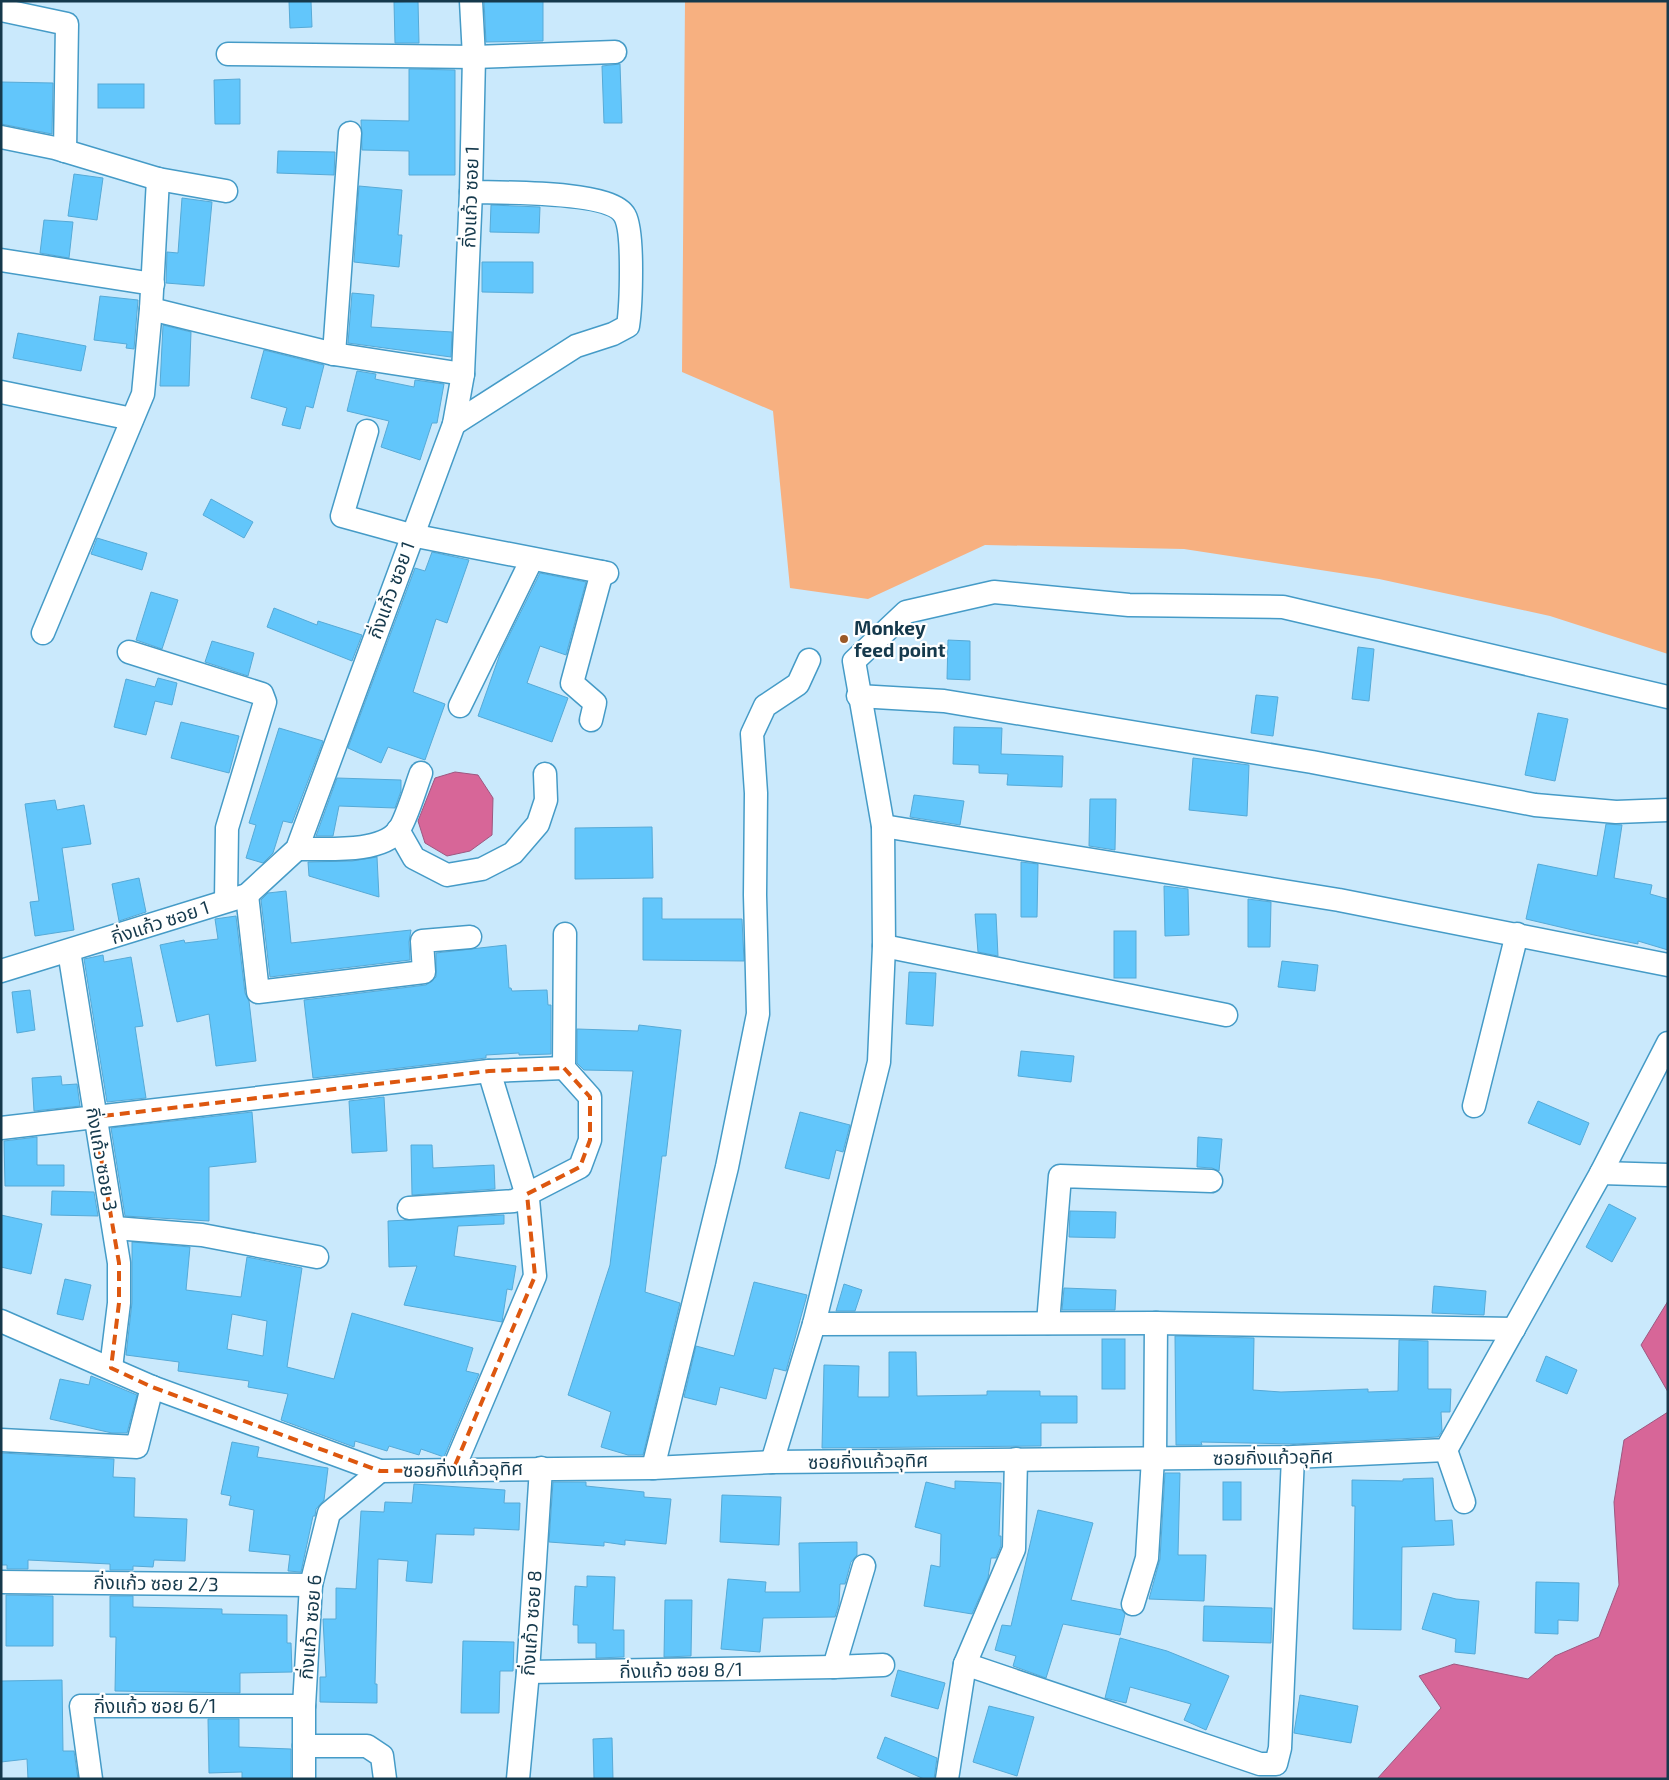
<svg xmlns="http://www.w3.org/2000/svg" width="1669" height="1780" font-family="'Exo 2','Noto Sans Thai',sans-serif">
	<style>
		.green { fill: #f7b080 }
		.water { fill: #d76698; stroke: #9d5881 }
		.building { fill: #62c6fb; stroke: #56aad7; fill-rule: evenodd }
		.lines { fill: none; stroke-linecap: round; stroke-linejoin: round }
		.minor-casing { stroke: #459bc7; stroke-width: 25 }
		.minor { stroke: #fff; stroke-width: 22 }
		.marked { fill: none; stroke: #dd570f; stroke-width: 4; stroke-dasharray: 10 6; stroke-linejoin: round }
		.poi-dot { fill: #9b5927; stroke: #fff; stroke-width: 2 }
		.labels { text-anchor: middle; stroke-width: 4.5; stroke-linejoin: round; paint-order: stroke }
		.street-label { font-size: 19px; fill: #15394c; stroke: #fff }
		.poi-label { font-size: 19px; font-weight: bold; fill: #15394c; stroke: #fff; text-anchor: start }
	</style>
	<rect width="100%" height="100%" fill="#cae9fc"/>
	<path class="green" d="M685,1H1668V654L1550,616L1379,579L1184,549L985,545L868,599L790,588L773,411L682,372Z"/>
	<g class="water">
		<path d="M455,772L478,775L493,798L492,835L470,851L447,856L425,843L418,821L435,778Z"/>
		<path d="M1668,1301V1392L1641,1345Z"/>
		<path d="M1668,1412V1779H1377L1441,1708L1419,1676L1454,1664L1528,1679L1555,1656L1599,1637L1619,1585L1614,1502L1624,1440Z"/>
	</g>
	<g class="building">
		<path d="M289,1H311L312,27L290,28Z"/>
		<path d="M418,1L419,43H395L394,2Z"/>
		<path d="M484,1H543V41L486,42Z"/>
		<path d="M620,64L622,123H604L602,66Z"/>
		<path d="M409,69L455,70V175H409V151L362,150L361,120L409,121Z"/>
		<path d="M240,79V124H215L214,80Z"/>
		<path d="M1,82L53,83L52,134L1,124Z"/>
		<rect x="98" y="84" width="46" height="24"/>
		<path d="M278,151L335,152L334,175L277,173Z"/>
		<path d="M74,174L103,178L97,220L68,216Z"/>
		<path d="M359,186L402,190L398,235H402L399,267L354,262Z"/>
		<path d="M182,198L212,202L204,286L166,283L167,252L178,253Z"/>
		<path d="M491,205L540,207L539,233L490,232Z"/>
		<path d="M44,220L73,222L69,258L40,253Z"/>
		<path d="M482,262H533V293L482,292Z"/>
		<path d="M352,293L374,295L371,327L452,332L451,357L348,343Z"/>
		<path d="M100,296L138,300L134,349L126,348L127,344L94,340Z"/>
		<path d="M163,325L191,332L189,386H160Z"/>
		<path d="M18,333L86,346L81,371L13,358Z"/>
		<path d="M264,350L324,365L313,408L306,406L300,429L282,425L287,408L251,398Z"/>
		<path d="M357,371L376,374L375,379L414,387L415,380L444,384L437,423H432L420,460L381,447L389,421L347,411Z"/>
		<path d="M211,499L253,522L244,538L203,515Z"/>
		<path d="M97,538L147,553L142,570L91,554Z"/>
		<path d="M432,552L469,560L447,623L436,619L413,692L445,704L425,760L388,747L381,763L348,748L415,568L425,571Z"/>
		<path d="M540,573L586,582L566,655L540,646L527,683L568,698L552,742L478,716L500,654Z"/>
		<path d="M151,592L178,600L162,649L136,640Z"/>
		<path d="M274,608L317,625L318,621L362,635L352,661L267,627Z"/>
		<path d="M948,640L970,641V680L947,679Z"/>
		<path d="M212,641L254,653L248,676L205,662Z"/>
		<path d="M1358,647L1374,649L1369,701L1352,699Z"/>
		<path d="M158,678L177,683L172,705L155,701L146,735L114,727L126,679L155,687Z"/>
		<path d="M1256,695L1278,697L1273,736L1251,733Z"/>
		<path d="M1538,713L1568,719L1555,781L1525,775Z"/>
		<path d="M181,722L239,736L229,773L171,758Z"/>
		<path d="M954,727L1002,728L1001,754L1063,756L1062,787L1007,785L1008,774L979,773V765L953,764Z"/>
		<path d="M279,728L323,741L292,823L283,821L273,853L263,863L246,858L256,825L249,823Z"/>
		<path d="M1193,758L1249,765L1247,816L1189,810Z"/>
		<path d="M337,778L401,780V791L395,808L339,806L333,836H316Z"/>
		<path d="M914,795L964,801L960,825L910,817Z"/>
		<path d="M1090,799H1116L1115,850L1089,846Z"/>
		<path d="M55,800L57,810L84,805L91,844L62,848L74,930L35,936L30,902L39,901L25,804Z"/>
		<path d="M1606,824L1622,825L1614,878L1652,885L1650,894L1668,899V950L1638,941V944L1594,935L1526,919L1538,864L1597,876Z"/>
		<path d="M652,827L653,878L575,879V828Z"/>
		<path d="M377,857L379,897L309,876L308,862L352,861Z"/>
		<path d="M1021,862L1038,864L1037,917H1021Z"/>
		<path d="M139,878L146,912L119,921L112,884Z"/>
		<path d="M1164,886L1188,889L1189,935L1165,936Z"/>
		<path d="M286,891L291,943L411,930L409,942L410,960L270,977L261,900L268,893Z"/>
		<path d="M643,898H662V919H742L744,961L643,960Z"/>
		<path d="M1248,899L1271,902L1270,947H1248Z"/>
		<path d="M975,914H996L998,956L978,952Z"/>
		<path d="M236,916L245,993L249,1001L256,1061L216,1066L209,1014L177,1022L160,945L184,940L185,943L218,939L215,919Z"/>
		<rect x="1114" y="931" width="22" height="47"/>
		<path d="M506,945L509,988H511L512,991L547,990L548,1005H551V1054L519,1055V1053L486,1055V1058L313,1078L304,1000L426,985L436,977V953Z"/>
		<path d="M103,955L104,962L131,957L143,1026L135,1027L146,1098L107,1102L84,959Z"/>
		<path d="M1282,961L1318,965L1315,991L1278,987Z"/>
		<path d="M909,972L936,973L933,1026L906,1024Z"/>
		<path d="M30,990L35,1030L17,1033L12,992Z"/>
		<path d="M639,1025L681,1030L666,1156H662L645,1292L680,1303L643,1455H628L601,1447L611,1412L568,1395L610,1265L633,1071L584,1070L577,1063V1029L638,1031Z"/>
		<path d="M1021,1051L1074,1056L1071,1082L1018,1076Z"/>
		<path d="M61,1076L62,1085L77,1084L80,1106L34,1111L32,1078Z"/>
		<path d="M384,1097L387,1151L352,1153L349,1101Z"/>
		<path d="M1538,1101L1589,1123L1580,1145L1528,1123Z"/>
		<path d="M252,1112L256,1162L209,1167V1221L125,1216L111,1128Z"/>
		<path d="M800,1112L850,1125L843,1152L836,1150L829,1179L785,1168Z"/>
		<path d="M37,1137V1165H64V1186H5L4,1141Z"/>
		<path d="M1198,1137L1222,1139L1219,1171L1212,1168L1197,1167Z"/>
		<path d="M411,1145H432L433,1168L494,1165L495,1189L412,1195Z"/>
		<path d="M52,1191L94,1192L98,1216L51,1215Z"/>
		<path d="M1609,1204L1636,1218L1612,1262L1586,1247Z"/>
		<path d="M1070,1211L1116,1212L1115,1238L1069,1237Z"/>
		<path d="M1,1215L42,1224L31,1274L1,1267Z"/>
		<path d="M504,1215V1224L458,1226L454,1256L516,1266L512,1290L507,1289L502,1322L404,1305L417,1266L389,1267L388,1221Z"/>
		<path d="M132,1242L190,1247L186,1290L241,1297L247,1257L302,1268L287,1367L334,1379L352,1313L473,1348L466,1371L479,1374L444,1457L421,1449L419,1455L389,1446L387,1451L355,1441L354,1447L281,1420L288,1394L248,1387L249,1381L178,1371L179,1362L126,1355L132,1303ZM232,1314L267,1321L263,1356L227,1349Z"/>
		<path d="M65,1279L91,1285L83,1320L57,1314Z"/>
		<path d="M754,1282L807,1295L786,1371L774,1368L766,1399L720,1387L716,1405L684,1397L696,1346L734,1356Z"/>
		<path d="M844,1284L862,1290L855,1311H836Z"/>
		<path d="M1434,1286L1486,1291L1484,1315L1432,1313Z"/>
		<path d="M1064,1288L1116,1290L1115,1310H1062Z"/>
		<path d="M1175,1336L1254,1338L1253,1390L1281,1392L1368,1389V1392L1398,1391L1399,1340L1428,1341V1389H1451L1450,1412H1441L1442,1431L1438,1437L1293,1444L1201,1442L1202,1445H1176Z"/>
		<rect x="1102" y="1339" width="23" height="50"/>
		<path d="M889,1352H916L917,1396L987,1395V1391H1040V1396H1077V1423H1041V1446L822,1448L824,1365L859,1366L858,1397H889Z"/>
		<path d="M1546,1356L1577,1370L1567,1394L1536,1381Z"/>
		<path d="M91,1376L137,1395L127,1433H112L50,1419L60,1379L89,1385Z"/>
		<path d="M232,1442L259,1447L257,1457L328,1468L324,1500L316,1509L315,1516H313L301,1572L288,1571L290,1555L249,1551L254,1510L229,1505L231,1496L221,1494Z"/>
		<path d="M1,1453L114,1459L113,1477L135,1478L134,1517L187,1519L185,1561L154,1560L153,1567L133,1566V1570H110V1564L28,1560V1569H7V1565H1Z"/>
		<path d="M1165,1473H1180L1178,1555H1206L1204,1601L1149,1599L1160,1559Z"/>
		<path d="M1433,1478L1435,1521L1452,1520L1454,1545L1402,1547L1401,1630L1353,1629L1355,1506H1352V1480L1403,1481V1479Z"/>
		<path d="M955,1481L1001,1483L999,1536H1001V1546L996,1558H991L988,1578L972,1614L924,1606L931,1565L940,1567L941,1534L915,1527L926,1482L955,1489Z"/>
		<path d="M553,1482H586V1486L644,1492V1497L671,1499L666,1544L625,1540V1545L604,1542V1546L549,1542Z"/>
		<rect x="1223" y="1482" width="18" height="38"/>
		<path d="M414,1484L505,1490L504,1503H520L519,1530L474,1528V1535L436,1534L432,1583L406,1581L408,1561L378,1559L375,1684H377V1703L320,1702V1677H326L323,1619H336V1588L356,1589L361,1511L384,1512L385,1502L412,1503Z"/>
		<path d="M722,1495L781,1497L779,1545L720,1542Z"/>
		<path d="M1038,1510L1093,1523L1071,1600L1122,1610L1125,1614L1120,1635L1063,1624L1046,1678L1013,1666L1016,1656L995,1650L1002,1625L1011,1626Z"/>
		<path d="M857,1542V1555L851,1562L845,1584H840L839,1604L835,1617L763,1618L760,1652L721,1649L728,1579L766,1582L765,1592H800L799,1543Z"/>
		<path d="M587,1576L615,1577L613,1630H624V1657L596,1658V1643H578V1625H573L575,1586L587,1587Z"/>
		<path d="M1536,1582L1579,1583L1578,1621L1558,1620V1634L1535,1633Z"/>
		<path d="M1433,1593L1456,1599L1479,1601L1475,1654L1455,1652L1456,1639L1422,1629Z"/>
		<path d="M6,1595L53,1596V1646H6Z"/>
		<path d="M110,1596H133V1607L222,1609V1614L287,1615V1643H291L292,1672L240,1673V1693L115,1691L116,1637H110Z"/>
		<path d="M665,1600H692L691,1656L664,1657Z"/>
		<path d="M1204,1606L1272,1608L1271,1643L1203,1641Z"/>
		<path d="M1120,1638L1167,1651L1229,1676L1206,1730L1184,1720L1191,1704L1130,1687L1126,1703L1105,1698Z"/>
		<path d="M463,1641L514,1642L513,1671H500L499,1713H461Z"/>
		<path d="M898,1670L945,1683L938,1709L891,1696Z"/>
		<path d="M62,1680L63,1751H74L78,1779H28L27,1759L1,1762V1681Z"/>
		<path d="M1300,1695L1358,1706L1351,1743L1294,1733Z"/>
		<path d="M989,1706L1034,1717L1017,1776L973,1762Z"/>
		<path d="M208,1719H239V1747L291,1749V1779H242V1772L209,1773Z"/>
		<path d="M885,1737L937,1758L934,1779H924L877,1758Z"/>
		<path d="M612,1738L613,1779H594L593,1739Z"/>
	</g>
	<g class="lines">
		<defs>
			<g id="minor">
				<path d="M1,10L67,24L65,151"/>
				<path d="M228,54L474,57L615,52"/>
				<path d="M1,137L55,148L158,179L226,191"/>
				<path d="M1,260L153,284"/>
				<path d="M151,309L334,354L463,374"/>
				<path d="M334,354L350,133"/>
				<path d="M1,392L132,419"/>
				<path d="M454,424L576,346L613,334L628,326C631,306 634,233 625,216C612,190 500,193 471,192"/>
				<path d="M367,431L342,516L411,535L607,573"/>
				<path d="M43,633L143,394L151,309L158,179"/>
				<path d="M129,652L262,694L265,702L227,828L226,900"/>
				<path d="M858,696L944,701L1312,762L1535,805L1616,812L1668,810"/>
				<path d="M460,706L532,559"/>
				<path d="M591,720L595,703L572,683L602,572"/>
				<path d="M883,826L1339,900L1668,965"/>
				<path d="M398,830L414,858L447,875L482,869L513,853L538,824L546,800L545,774"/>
				<path d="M297,849C325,848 379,854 398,831C406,821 416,786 421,773"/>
				<path d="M247,895L258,992L424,972L422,941L470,937"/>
				<path d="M884,946L1226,1015"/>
				<path d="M69,951L119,1263V1303L111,1368"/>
				<path d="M1,971L247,895L297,849L454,424L463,374L471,192L474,57L471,1"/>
				<path d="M1474,1106L1517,934"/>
				<path d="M1,1128L489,1071L564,1068"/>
				<path d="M1601,1173L1668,1043"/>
				<path d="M409,1208L514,1201L580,1167L590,1140V1097L564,1068L565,934"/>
				<path d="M115,1228L202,1235L317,1257"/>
				<path d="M1,1321L152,1387L380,1471L653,1468L772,1462L1293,1457L1446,1450L1601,1173L1668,1175"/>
				<path d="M1048,1323L1060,1176L1211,1181"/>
				<path d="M814,1324L1156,1323L1514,1329"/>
				<path d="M1,1440L137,1447L152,1387"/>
				<path d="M1446,1450L1464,1502"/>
				<path d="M1155,1458L1156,1323"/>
				<path d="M772,1462L814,1324L879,1062L884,946L883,826L854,661L906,612L994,592L1129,605L1283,607L1668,697"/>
				<path d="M653,1468L727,1167L758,1014L755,895L756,793L752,734L765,706L798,684L809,660"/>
				<path d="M453,1470L535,1276L528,1199L489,1071"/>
				<path d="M864,1566L834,1667L883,1665"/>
				<path d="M1,1582L311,1585"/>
				<path d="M1133,1604L1147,1558L1153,1458"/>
				<path d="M965,1664L1260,1764H1276L1280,1748L1293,1457"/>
				<path d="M528,1672L834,1667"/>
				<path d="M304,1746H367L382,1756L385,1779"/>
				<path d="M91,1779L81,1706H304"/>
				<path d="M304,1779V1706L311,1585L329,1513L380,1471"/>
				<path d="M518,1779L528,1672L541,1468"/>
				<path d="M947,1779L965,1664L1014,1549L1016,1459"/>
			</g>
		</defs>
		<use href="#minor" class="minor-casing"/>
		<use href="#minor" class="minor"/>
	</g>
	<path class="marked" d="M564,1068L590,1097V1140L580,1167L527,1194L535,1276L453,1470L380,1471L152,1387L111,1368L119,1303V1263L94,1117L489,1071Z"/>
	<circle class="poi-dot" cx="844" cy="639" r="5"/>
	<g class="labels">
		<g class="street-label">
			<text transform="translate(470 197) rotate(-88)" y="7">กิ่งแก้ว ซอย 1</text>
			<text transform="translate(391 590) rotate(-70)" y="7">กิ่งแก้ว ซอย 1</text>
			<text transform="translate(160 922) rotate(-18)" y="7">กิ่งแก้ว ซอย 1</text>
			<text transform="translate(102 1159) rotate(80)" y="7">กิ่งแก้ว ซอย 3</text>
			<text transform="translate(1273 1457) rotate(-1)" y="7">ซอยกิ่งแก้วอุทิศ</text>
			<text transform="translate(868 1461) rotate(-1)" y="7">ซอยกิ่งแก้วอุทิศ</text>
			<text transform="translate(463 1469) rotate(-1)" y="7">ซอยกิ่งแก้วอุทิศ</text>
			<text transform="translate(156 1583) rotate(1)" y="7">กิ่งแก้ว ซอย 2/3</text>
			<text transform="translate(531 1623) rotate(-86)" y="7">กิ่งแก้ว ซอย 8</text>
			<text transform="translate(310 1627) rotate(-85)" y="7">กิ่งแก้ว ซอย 6</text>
			<text transform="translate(681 1670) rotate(-1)" y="7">กิ่งแก้ว ซอย 8/1</text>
			<text x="155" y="1713">กิ่งแก้ว ซอย 6/1</text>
		</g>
		<g class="poi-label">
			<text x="854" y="635">Monkey<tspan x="854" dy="22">feed point</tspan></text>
		</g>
	</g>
	<rect width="1669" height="1780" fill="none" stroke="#15394c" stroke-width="5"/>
</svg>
